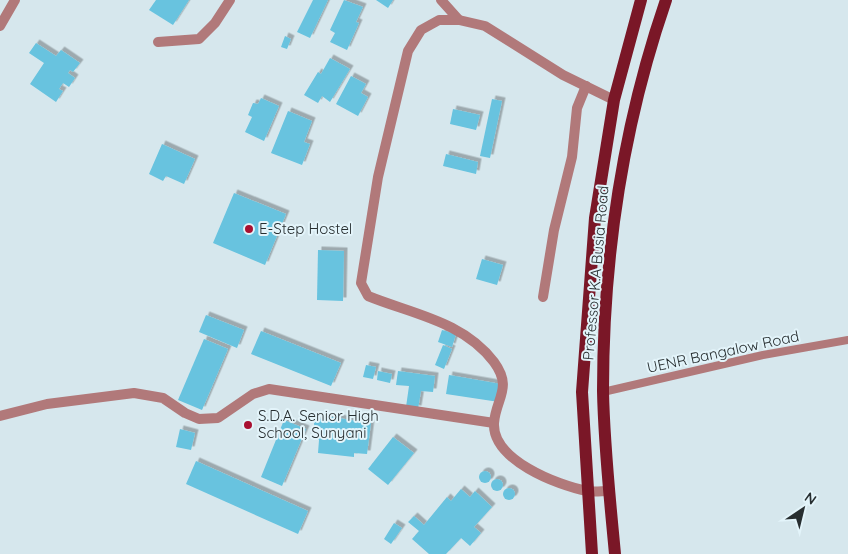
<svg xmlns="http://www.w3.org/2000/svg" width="848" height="554" font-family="Quicksand,sans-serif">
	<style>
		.building { fill: #67c3df; filter: url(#shadow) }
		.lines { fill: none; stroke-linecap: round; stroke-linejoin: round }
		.lane { stroke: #b1797a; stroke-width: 8 }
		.street { stroke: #b1797a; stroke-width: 10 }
		.primary { stroke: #7a1727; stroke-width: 12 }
		.poi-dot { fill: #a81031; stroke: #e3f4fa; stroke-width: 2 }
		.labels { text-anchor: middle; stroke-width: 4; stroke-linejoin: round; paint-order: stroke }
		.poi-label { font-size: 15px; fill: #272e30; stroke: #e3f4fa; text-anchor: start }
		.street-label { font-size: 15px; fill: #272e30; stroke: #e3f4fa }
	</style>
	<defs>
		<filter id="shadow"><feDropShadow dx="3.5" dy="-3.5" stdDeviation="0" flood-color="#0004"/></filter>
	</defs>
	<rect width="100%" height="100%" fill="#d6e7ed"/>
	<g class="building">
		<path d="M156,0H189L173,25L149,10Z"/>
		<path d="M313,0H328L310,38L297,32Z"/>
		<path d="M344,0L363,7L356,22L359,23L347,50L330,42L335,33L330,30Z"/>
		<path d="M376,0H393L388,8Z"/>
		<path d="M285,36L291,39L287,49L281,47Z"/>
		<path d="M36,43L56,56L61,50L80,63L73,72L70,70L68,73L75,78L69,87L63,83L59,89L63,91L56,102L30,84L44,63L29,53Z"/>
		<path d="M330,58L350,69L330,102L322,96L318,103L304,95L318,72L321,74Z"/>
		<path d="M351,76L366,84L361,93L368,97L358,116L336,104Z"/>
		<path d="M261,98L279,106L264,141L245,132L252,117L248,115L253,103L258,104Z"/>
		<path d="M492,99L502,101L490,158L480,156Z"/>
		<path d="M453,109L480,115L476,130L450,124Z"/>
		<path d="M288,111L312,121L304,142L310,144L302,165L271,153Z"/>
		<path d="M162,144L195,159L184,184L166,176L163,181L149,174Z"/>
		<path d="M446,154L478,162L476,174L443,166Z"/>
		<path d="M234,193L286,214L265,265L213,243Z"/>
		<path d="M318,250L344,251L343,301L317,300Z"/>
		<path d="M482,259L503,265L497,285L476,279Z"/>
		<path d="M206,315L244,330L237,348L199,332Z"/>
		<path d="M442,330L456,334L452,347L438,342Z"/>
		<path d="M261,331L341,363L331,386L251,354Z"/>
		<path d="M204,339L228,349L202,410L178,400Z"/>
		<path d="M443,345L452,349L444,369L435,365Z"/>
		<path d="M366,365L376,367L373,379L363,377Z"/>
		<path d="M378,371L392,374L390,383L377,380Z"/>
		<path d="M398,371L435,376L433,392L421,391L418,409L406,407L409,386L396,385Z"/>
		<path d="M449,375L501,384L499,402L446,394Z"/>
		<path d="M325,416L371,423L367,454L354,453V457L318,453L319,440L315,435L314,423Z"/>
		<path d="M284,420L306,429L282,486L261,477Z"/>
		<path d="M180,429L195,433L191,450L176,447Z"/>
		<path d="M393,437L414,453L388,485L368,469Z"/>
		<path d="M196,461L308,511L298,534L186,484Z"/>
		<circle cx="485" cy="477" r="6"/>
		<circle cx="497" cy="485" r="6"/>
		<circle cx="509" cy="494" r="6"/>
		<path d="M461,489L470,497L475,491L492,507L474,527L481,533L470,546L461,538L446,554H429L412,539L419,531L408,522L414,516L424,525L447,497L451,501Z"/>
		<path d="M394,523L402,528L391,544L384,539Z"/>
	</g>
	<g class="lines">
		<path class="lane" d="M603,392L763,355L848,340"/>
		<g class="street">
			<path d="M441,0L459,20"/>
			<path d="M0,26L15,0"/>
			<path d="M158,42L199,39L215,23L230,0"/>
			<path d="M543,297L554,230L572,157L577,108L586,86"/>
			<path d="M0,416L47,404L134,393L163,398L185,413L199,419L218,418L253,394L269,389L494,423"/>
			<path d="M609,491C602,491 594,492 587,491C557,485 492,460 494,423C496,398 513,388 494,362C463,321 412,314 368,296L361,283L378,177L408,51L421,30L439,20H459L485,26L563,75L614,100"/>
		</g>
		<g class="primary">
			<path d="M592,554L582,392L595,218L614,100L641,0"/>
			<path d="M615,554C610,500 604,445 603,391C603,259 623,125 666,0"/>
		</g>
	</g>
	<g class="poi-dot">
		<circle cx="249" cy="229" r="5"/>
		<circle cx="248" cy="425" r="5"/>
	</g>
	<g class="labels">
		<g class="poi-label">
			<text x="259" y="234">E-Step Hostel</text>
			<text x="258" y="421">S.D.A. Senior High<tspan x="258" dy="17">School, Sunyani</tspan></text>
		</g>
		<g class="street-label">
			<text transform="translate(596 273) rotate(-85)" y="5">Professor K.A Busia Road</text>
			<text transform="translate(723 352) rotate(-12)" y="5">UENR Bangalow Road</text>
		</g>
	</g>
	<g transform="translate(803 509) rotate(35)" stroke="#e3f4fa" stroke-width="4" paint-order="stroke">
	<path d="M0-4L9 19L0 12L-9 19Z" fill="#272e30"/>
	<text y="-8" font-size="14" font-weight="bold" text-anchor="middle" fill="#272e30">N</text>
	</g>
</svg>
